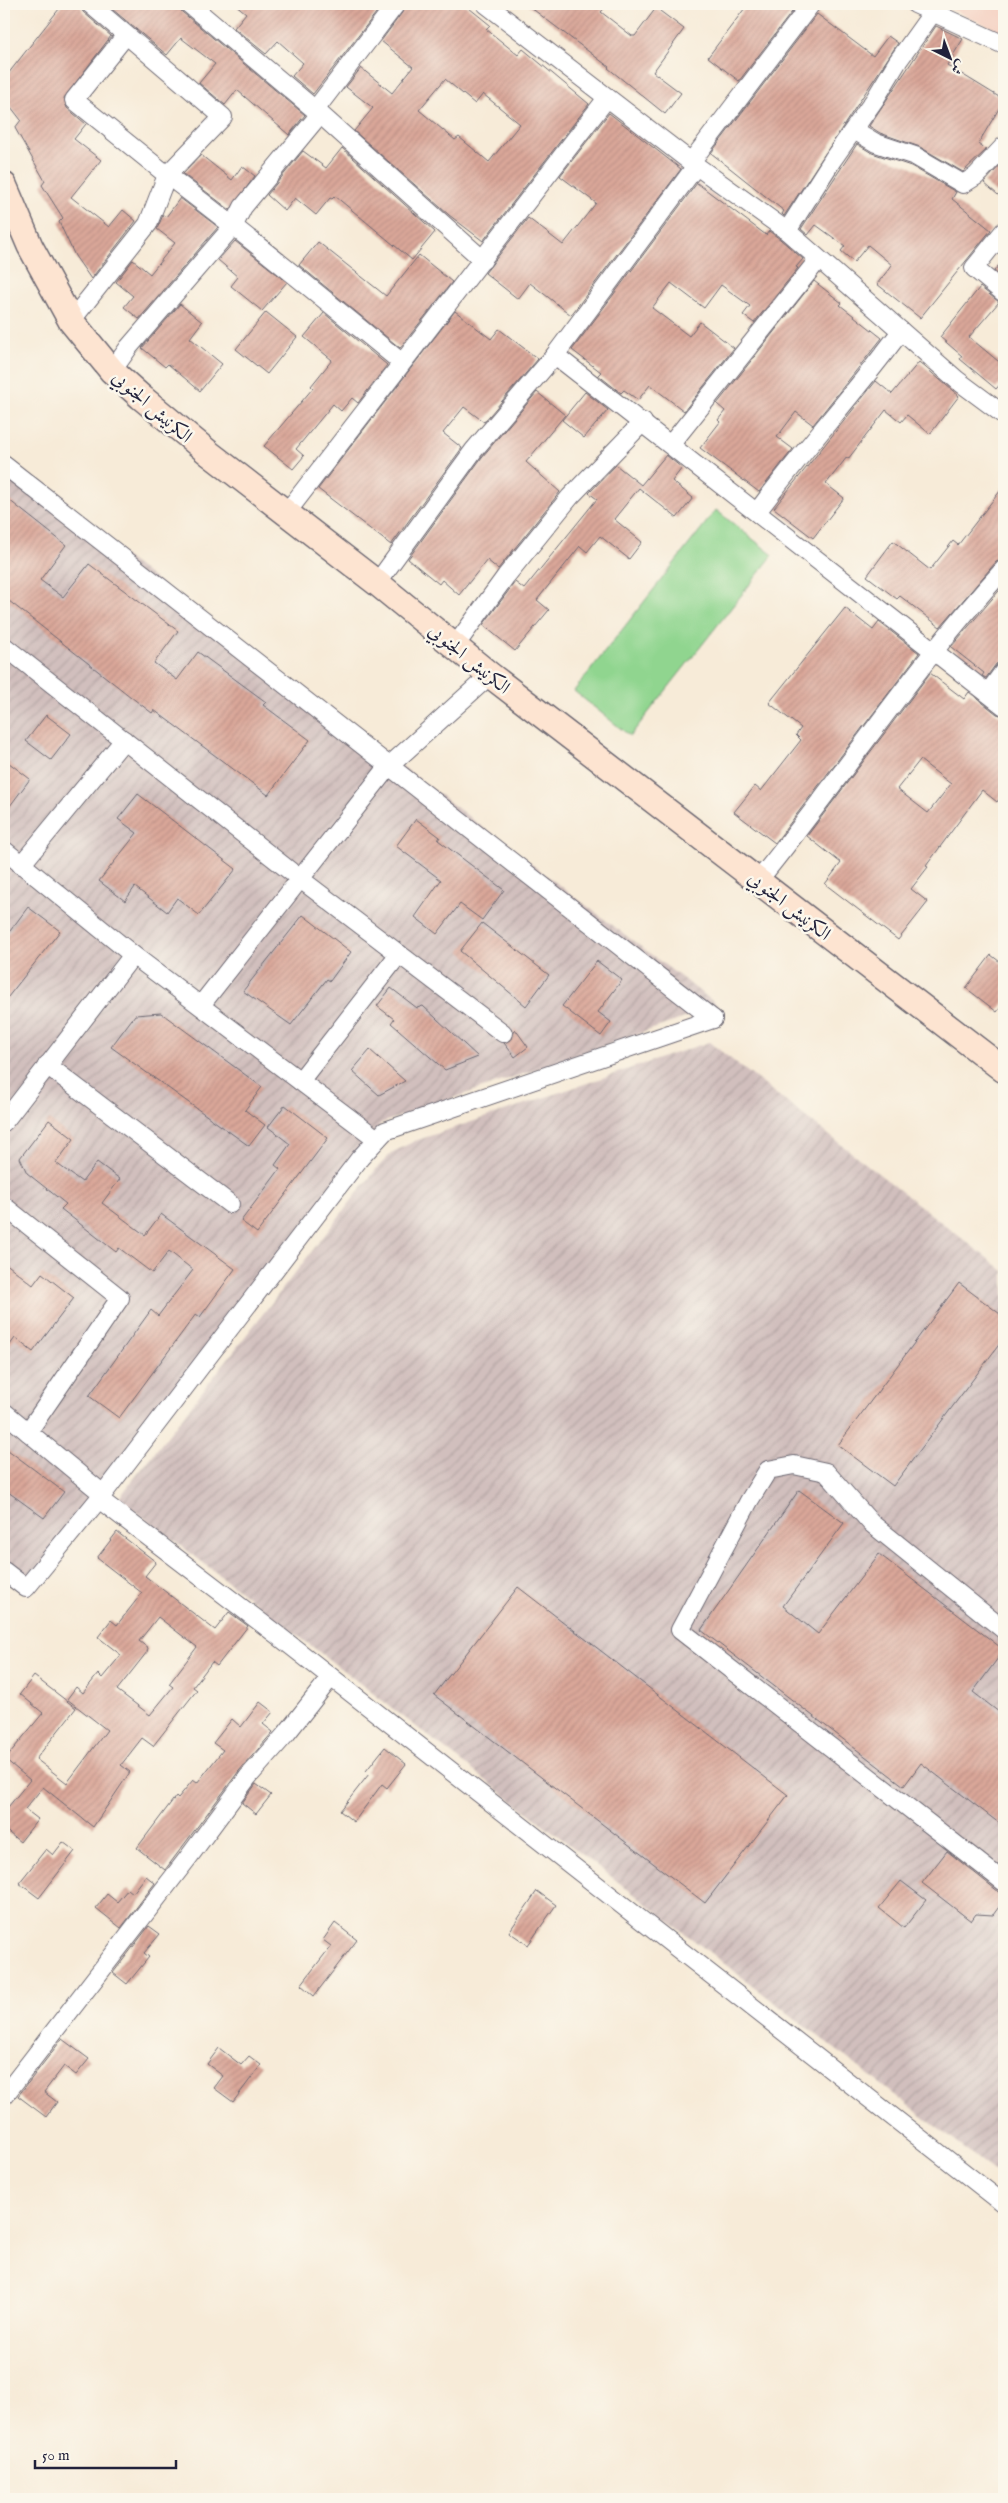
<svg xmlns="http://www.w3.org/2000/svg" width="1008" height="2503" font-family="'IM FELL English',Amiri,serif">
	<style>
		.built { fill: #f5d2c3 }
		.industrial { fill: url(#industrial-furrows) }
		.green { fill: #90d58f; stroke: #597c65 }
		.building { fill: url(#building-hatch); fill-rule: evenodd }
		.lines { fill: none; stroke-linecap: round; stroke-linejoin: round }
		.street-casing { stroke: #6d6872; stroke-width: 20 }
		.secondary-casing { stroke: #6d6872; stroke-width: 28 }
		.street { stroke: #fff; stroke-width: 18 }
		.secondary { stroke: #fde4d1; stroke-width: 25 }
		.labels { text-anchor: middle; stroke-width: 5; stroke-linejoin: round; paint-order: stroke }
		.street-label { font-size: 19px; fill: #22223b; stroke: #fbf7ec }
	</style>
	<defs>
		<pattern id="industrial-furrows" width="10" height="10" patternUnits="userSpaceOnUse" patternTransform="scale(1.25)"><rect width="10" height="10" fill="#d1bfbd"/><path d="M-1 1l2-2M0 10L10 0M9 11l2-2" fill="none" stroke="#b3a4a3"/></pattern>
		<pattern id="building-hatch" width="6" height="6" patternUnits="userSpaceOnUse" patternTransform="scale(1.25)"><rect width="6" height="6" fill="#daa799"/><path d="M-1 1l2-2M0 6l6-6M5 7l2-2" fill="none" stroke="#bb8f85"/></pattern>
	</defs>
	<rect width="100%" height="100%" fill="#fbf7ec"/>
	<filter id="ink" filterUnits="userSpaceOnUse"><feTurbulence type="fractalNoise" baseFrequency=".02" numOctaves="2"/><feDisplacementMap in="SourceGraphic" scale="10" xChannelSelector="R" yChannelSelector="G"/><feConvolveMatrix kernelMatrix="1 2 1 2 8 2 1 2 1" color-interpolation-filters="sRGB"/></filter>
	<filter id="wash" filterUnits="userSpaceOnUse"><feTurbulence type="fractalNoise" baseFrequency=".0096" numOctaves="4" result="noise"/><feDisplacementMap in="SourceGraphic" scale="20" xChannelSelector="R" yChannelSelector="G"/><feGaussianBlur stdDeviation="1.12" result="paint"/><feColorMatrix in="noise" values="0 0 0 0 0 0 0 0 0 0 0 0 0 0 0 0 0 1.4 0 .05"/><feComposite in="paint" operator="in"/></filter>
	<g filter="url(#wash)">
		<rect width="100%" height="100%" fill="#f7ebd8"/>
		<path class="built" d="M940,4H1004V34L986,25Z"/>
		<g class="industrial">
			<path d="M4,465L719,1006L381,1123L26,1588L4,1571Z"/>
			<path d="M709,1042L1004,1271V2179L119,1498L377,1168L393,1152L415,1141Z"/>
		</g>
		<path class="green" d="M716,510L773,555L630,736L574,691Z"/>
		<g id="blocks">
			<g class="building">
				<path d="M63,4H80L83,12L111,36L64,98L67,108L86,124L74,139L101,160L71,197L109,227L123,210L136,221L91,279L75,256L59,222L63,218L42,185L45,181L15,128L21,120L4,98V79Z"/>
				<path d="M106,4H178L182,12L305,115L289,135L237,90L225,105L199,83L215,64L181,38L167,55Z"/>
				<path d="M235,4H383L313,94L292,76L303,63L278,41L266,54L234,28L246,13Z"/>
				<path d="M406,4H464L490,25L486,29L518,55L523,49L589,104L483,241L449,215L354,131L373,108L346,87L361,68L392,93L413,67L381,41L404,10ZM445,79L475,104L483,94L520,124L489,162L459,137L455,140L419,110Z"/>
				<path d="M526,4H608L601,12L632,36H635L656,8L684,29L653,72L681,93L665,114L608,68L609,67Z"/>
				<path d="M748,4H798L739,81L708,57Z"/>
				<path d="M817,14L873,56L888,36L898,43L784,216L782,214L784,211L711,153Z"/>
				<path d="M936,26L963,39L947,65L1004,100L978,144L986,150L963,172L920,147L880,133L869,126Z"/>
				<path d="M609,113L681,169L571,315L530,283L518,299L485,273L528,218L563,245L596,203L560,176Z"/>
				<path d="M857,144L872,153L911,166L956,192L952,199L991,230L920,318L877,284L892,265L868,245L854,262L841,251L845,246L816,225L808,235L801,229Z"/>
				<path d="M342,148L435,232L412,260L335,196L332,199L330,198L316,215L295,198L285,211L267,195L303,151L326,168Z"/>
				<path d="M201,155L232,180L242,166L255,176L230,210L183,174Z"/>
				<path d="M1002,163L1004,165V200L984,183Z"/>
				<path d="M697,183L766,235L769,231L780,239L803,259L796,267L798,268L754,323L743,315L750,306L721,285L704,308L671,283L652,308L689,336L700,322L734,348L684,411L650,385L638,400L624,390L621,393L598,375L601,372L572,350Z"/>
				<path d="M180,198L218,227L139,319L124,307L133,296L116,282L133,260L150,274L175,243L157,229L163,215L166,217Z"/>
				<path d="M235,241L287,282L262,311L231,286L238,277L218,260Z"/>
				<path d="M318,242L386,296L419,255L452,282L400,348L299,265Z"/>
				<path d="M1004,259V279L994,271Z"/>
				<path d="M814,281L842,303L840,305L882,338L813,425L796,412L777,437L793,449L759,492L700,448L720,422L718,420L725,411L717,404Z"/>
				<path d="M980,287L999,302L969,337L1004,366V380L996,389L960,359L962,356L940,337Z"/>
				<path d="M180,304L202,322L190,338L222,364L200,391L168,364L165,367L142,348Z"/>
				<path d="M455,311L491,339L499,329L538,359L484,422L464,407L443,433L462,448L391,545L318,489Z"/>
				<path d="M266,312L297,337L267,374L236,349Z"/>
				<path d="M324,313L387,365L358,403L352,398L341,411L333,404L296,449L304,456L293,469L264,446L313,388L311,386L332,360L304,337Z"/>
				<path d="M919,362L959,396L930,434L907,415L901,422L886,410L848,459L847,457L826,484L844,498L813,538L774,508L876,381L892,394Z"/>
				<path d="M537,392L565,415L526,462L560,492L498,569L487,560L459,595L442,580L439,584L408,559L482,457Z"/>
				<path d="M585,392L608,410L584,438L562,420Z"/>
				<path d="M666,455L682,468L672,481L693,498L677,518L639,488L614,519L642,542L629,559L600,536L587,552L580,546L537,600L549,610L515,651L483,625L515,582L524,589L597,499L589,493L616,465L641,485Z"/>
				<path d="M1004,486V559L996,562L940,627L900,596L897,599L867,576L893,541L930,570L953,541L958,545Z"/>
				<path d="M4,496L66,545L40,580L63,597L89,564L178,631L154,663L177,680L198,652L266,702L263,705L310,740L268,795L154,710L152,713L131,697L4,597Z"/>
				<path d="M1004,585V660L996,664L986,678L982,676L984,673L951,647Z"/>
				<path d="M845,608L873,630L879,622L919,653L775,843L734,812L755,786L761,791L801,740L796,735L801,728L769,703Z"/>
				<path d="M930,673L964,699L969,692L997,714L1004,716V792L997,802L982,790L926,866L928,867L911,889L928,902L898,940L825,884L841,863L807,836ZM920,760L951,784L928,813L897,789Z"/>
				<path d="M46,715L71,734L51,760L26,741Z"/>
				<path d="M4,759L30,779L4,814Z"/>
				<path d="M138,794L236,869L199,915L177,898L167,912L135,887L125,901L99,881L137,833L118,819Z"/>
				<path d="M416,819L440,837L438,840L504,890L482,920L460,904L437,934L415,917L441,880L396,846Z"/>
				<path d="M28,907L60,931L4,1002V939Z"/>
				<path d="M303,915L351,952L330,981L327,979L291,1025L243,991Z"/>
				<path d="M482,923L549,975L526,1006L460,951Z"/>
				<path d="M991,955L1004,965V1003L997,1012L966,988Z"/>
				<path d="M597,961L622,980L598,1012L611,1022L601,1036L562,1006Z"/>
				<path d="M391,988L417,1008L423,1006L478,1057L445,1070L391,1023L394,1019L377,1006Z"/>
				<path d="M161,1013L262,1087L245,1110L265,1125L249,1146L111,1047L135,1015Z"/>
				<path d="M515,1029L528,1047L515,1057L504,1043L512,1039Z"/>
				<path d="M370,1050L405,1081L379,1095L352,1071Z"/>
				<path d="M285,1105L328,1138L257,1233L241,1221L280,1169L275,1165L290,1144L268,1127Z"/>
				<path d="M49,1120L74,1139L56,1163L82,1182L97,1162L120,1179L102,1203L145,1235L161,1214L235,1269L200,1317L196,1314L119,1418L89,1396L151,1310L158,1316L193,1270L169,1251L152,1273L119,1248L116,1252L61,1209L66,1204L27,1173L20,1158Z"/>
				<path d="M4,1262L33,1285L42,1273L74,1298L33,1352L15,1338L4,1353Z"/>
				<path d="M959,1283L1004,1317V1338L893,1486L838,1445Z"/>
				<path d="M4,1447L64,1492L44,1518L4,1489Z"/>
				<path d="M799,1490L844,1523L783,1606L818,1634L879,1554L1004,1650L973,1692L1004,1716V1827L921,1763L904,1786L701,1630Z"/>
				<path d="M117,1532L156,1562L145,1576L215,1630L229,1612L248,1626L217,1666L212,1662L193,1687L197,1690L153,1746L142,1738L121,1765L130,1772L93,1827L43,1787L25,1809L38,1819L20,1842L4,1829V1812L30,1780L5,1759L43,1713L20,1694L34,1676L76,1708L36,1759L67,1783L107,1730L67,1699L76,1687L83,1693L98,1674L102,1678L121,1655L98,1637L111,1620L117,1625L142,1593L97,1558ZM158,1617L197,1647L169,1684L173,1687L150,1715L117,1690L147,1652L148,1648L139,1641Z"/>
				<path d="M518,1587L788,1795L705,1903L434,1695Z"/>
				<path d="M260,1702L273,1712L263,1724L273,1732L239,1771L165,1870L137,1848L176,1796L178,1798L193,1780L197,1783L223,1750L213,1743L232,1719L241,1727Z"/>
				<path d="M385,1747L406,1764L387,1788L382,1784L354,1822L340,1811L369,1774L366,1771Z"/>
				<path d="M256,1784L271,1795L256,1814L242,1803Z"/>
				<path d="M63,1842L75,1851L39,1898L19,1883L46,1849L53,1855Z"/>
				<path d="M947,1851L1004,1896V1900L993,1915L976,1914L971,1921L922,1883Z"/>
				<path d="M146,1876L155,1883L121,1928L96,1908L107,1894L117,1902L128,1889L133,1893Z"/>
				<path d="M901,1881L926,1900L904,1928L879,1908Z"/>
				<path d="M537,1891L556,1905L528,1945L509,1932Z"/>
				<path d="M335,1923L357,1940L314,1996L301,1985L331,1946L323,1940Z"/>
				<path d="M149,1926L160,1934L144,1953L149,1957L127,1984L113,1973Z"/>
				<path d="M62,2039L89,2059L76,2075L64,2066L44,2092L57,2102L46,2117L18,2096Z"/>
				<path d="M219,2048L241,2065L249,2056L261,2065L233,2102L214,2088L223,2076L207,2064Z"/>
			</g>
		</g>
	</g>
	<g filter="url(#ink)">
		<use href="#blocks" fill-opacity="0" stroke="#6d6872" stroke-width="1"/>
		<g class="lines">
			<defs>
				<g id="street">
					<path d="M90,4L223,117L167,175C247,235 324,299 401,362"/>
					<path d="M189,4L320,114L483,260"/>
					<path d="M486,4L691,162L787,231L957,380L1004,415"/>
					<path d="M915,4L1004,45"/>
					<path d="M315,110L396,4"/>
					<path d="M854,130L876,143L915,156L963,184L976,176L1004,146"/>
					<path d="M691,162L811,4"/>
					<path d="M787,231L833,159L875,99L898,61L933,12"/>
					<path d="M1004,231L974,268L1004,293"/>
					<path d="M71,321L148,224L167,175L74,100L126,35"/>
					<path d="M555,355L1004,706"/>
					<path d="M112,371L129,347L234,225L243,207L320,114"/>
					<path d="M671,444L818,260"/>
					<path d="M4,465L713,1019"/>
					<path d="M287,512L607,98"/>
					<path d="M757,512C803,450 855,393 901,331"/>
					<path d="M377,583L474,450L555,355L696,166"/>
					<path d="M4,646L299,878L503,1033"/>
					<path d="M455,646L506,576L570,497L643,422"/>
					<path d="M988,693L1004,671"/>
					<path d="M4,850L133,955L377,1139"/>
					<path d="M21,865L124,740"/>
					<path d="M758,881C842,778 914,667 1004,569"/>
					<path d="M201,1005L388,767L490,675"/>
					<path d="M47,1065L230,1204"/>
					<path d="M300,1081L399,954"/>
					<path d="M4,1122L133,955"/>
					<path d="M4,1206L120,1298L28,1432"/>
					<path d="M4,1412L103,1494"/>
					<path d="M99,1499L276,1634L1004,2204"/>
					<path d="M4,1571L26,1588L103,1494L360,1158L385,1131L713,1019"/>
					<path d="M1004,1630L871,1523L826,1472L794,1465L768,1470L749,1501L680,1630L1004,1882"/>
					<path d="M4,2096L188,1858L248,1777L286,1734L331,1677"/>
				</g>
				<path id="secondary" d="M4,185L30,246L71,321L112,371L141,397L210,454L377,583L490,675L1004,1070"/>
			</defs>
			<use href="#street" class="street-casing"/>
			<use href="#secondary" class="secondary-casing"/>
			<use href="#street" class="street"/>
			<use href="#secondary" class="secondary"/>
		</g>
	</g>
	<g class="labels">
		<g class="street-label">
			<text transform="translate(153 406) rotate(41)" y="7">الكرنيش الجنوبي</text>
			<text transform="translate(470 658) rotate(39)" y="7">الكرنيش الجنوبي</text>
			<text transform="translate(790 905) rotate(38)" y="7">الكرنيش الجنوبي</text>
		</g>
	</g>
	<rect width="1008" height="2503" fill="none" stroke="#fbf7ec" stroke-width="20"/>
	<g transform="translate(950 58) rotate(138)" stroke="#fbf7ec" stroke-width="4" paint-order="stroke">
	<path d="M0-4L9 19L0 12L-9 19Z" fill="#22223b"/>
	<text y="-8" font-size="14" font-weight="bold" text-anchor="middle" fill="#22223b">ش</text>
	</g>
	<path d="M35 2460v8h141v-8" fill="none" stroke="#22223b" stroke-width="2.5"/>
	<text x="42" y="2460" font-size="15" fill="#22223b" stroke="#fbf7ec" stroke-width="4" paint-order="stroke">50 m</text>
</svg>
